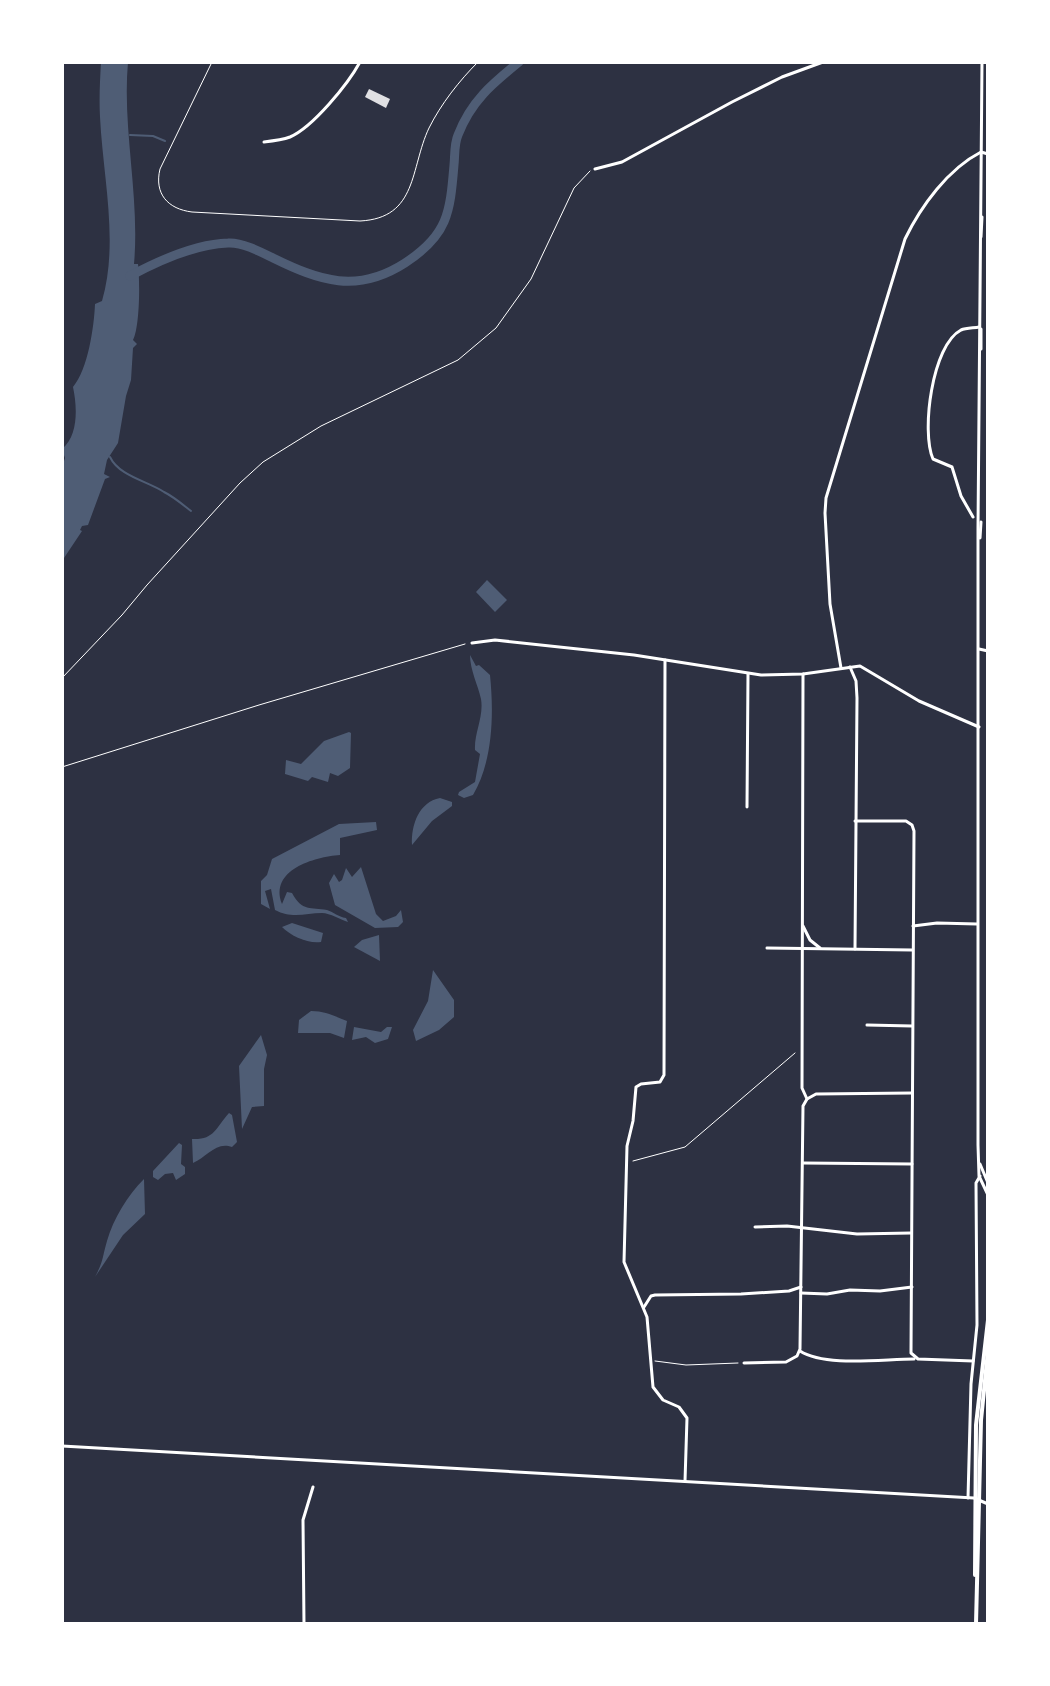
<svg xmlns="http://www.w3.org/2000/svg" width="1050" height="1686" font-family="Arial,sans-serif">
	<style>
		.water { fill: #4f5d75 }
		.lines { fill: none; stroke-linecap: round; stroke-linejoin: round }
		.stream { stroke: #4f5d75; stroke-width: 2 }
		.river { stroke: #4f5d75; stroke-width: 9 }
		.building { fill: #e0e0e3 }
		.path { stroke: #fff; stroke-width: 1 }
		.minor { stroke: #fff; stroke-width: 3 }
		.tertiary { stroke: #fff; stroke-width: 3 }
		.primary { stroke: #fff; stroke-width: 4 }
	</style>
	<rect width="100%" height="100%" fill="#2d3142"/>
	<g class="water">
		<path d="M101,62H128C122,129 140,196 134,264H138C140,280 140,327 133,340L137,344L133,348L131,380L126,396L118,443L107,460L104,474L110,477L105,479L88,525L82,526L80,530L82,531L62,561V467L65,458L62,449C79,435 77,406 73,387C88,369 94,327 95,304L102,301C119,242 103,178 100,117C99,99 100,80 101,62Z"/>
		<path d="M487,580L507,600L495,612L476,592Z"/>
		<path d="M470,655L476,666L479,665L490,675C494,714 493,761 473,795L464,798L458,795L459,792L475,782L480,754L475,750C474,733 484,717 481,699C478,685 470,670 470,655Z"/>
		<path d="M349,732L351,733L350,768L338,776L330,773L328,782L312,777L308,781L285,774L286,760L301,764L324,741Z"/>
		<path d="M440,798L452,802V806L432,821L412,845C411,825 419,802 440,798Z"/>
		<path d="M376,822L377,830L340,838V855C314,857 269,870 282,904L287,892L292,893C302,912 311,907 327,910C334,912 338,917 346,918L348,922C341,920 330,913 322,913C306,913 292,919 275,910L271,889L265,891L270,909L261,904V881L267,875L272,859L339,824Z"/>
		<path d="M361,867L376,914L383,921L396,916L401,910L403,922L398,927L375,928L335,905L329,883L334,874L339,882L342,880L346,868L352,877Z"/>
		<path d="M292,923L323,933L321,942C308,944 291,936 282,927Z"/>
		<path d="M379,935L380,961L354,947L362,940Z"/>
		<path d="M433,970L454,1000V1017L439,1030L416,1041L413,1030L428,1001Z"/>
		<path d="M311,1011C325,1011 334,1016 347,1021L344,1038L330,1033H298L299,1020Z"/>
		<path d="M354,1027L381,1032L387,1027H392L388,1039L375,1043L366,1037L352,1040Z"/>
		<path d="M261,1035L267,1055L264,1069V1106L252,1107L242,1129L239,1066Z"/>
		<path d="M229,1113L232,1115L237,1142L232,1147C216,1141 207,1157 193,1163L192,1139C214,1140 215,1129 229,1113Z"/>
		<path d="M179,1143L182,1145L181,1164L185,1167V1174L176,1180L173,1173L165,1174L158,1180L153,1177V1171Z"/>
		<path d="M144,1179L145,1214L123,1235L95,1277C104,1260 102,1258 107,1241C113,1219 128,1195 144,1179Z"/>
	</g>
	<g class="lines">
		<g class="stream">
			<path d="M130,135L153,136L165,141"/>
			<path d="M110,457C119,476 147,481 164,492C174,497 182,504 191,511"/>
		</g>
		<path class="river" d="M130,276C158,261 195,244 228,243C242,242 261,252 273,258C320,281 357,294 405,263C448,235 450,213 454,165C455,156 454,144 458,135C471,101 492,84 519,62"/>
	</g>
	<path class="building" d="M369,89L390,99L386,108L365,97Z"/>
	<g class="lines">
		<g class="path">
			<path d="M212,62L160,169C154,194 168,209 192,212L360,221C418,218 410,168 429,128C441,104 459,81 478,62"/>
			<path d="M62,678L122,615L147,585L240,483L263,462L321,426L458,360L496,328L531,279L574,188L590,171"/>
			<path d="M62,767L259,705L465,644"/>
			<path d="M633,1161L685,1147L795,1053"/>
			<path d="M655,1361L686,1365L738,1363"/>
		</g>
		<g class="minor">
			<path d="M264,142C273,141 282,140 290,137C313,127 348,84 360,62"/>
			<path d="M595,169L622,162L732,102L782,77L823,62"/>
			<path d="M973,517L961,496L952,467L933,459C921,432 932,345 961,330C966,328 974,328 979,327"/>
			<path d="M472,643L495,640L634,655L761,675L803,674L860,666L919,701L979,727"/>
			<path d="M979,649L988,651"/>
			<path d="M665,660L664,1075L660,1082L641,1084L636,1087L633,1121L627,1146L624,1262L647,1317L653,1387L663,1400L679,1407L687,1418L685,1481"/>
			<path d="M850,667L856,681L857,698L855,949"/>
			<path d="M841,668L830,604L825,513L826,498L905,239C921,206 948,169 981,152L988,154"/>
			<path d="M747,807L748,674"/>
			<path d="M855,821H906L912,825L914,831L911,1353L918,1359L973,1361"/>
			<path d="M803,926L810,940L820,948"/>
			<path d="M913,926L937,923L977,924"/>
			<path d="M767,948L912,950"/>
			<path d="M867,1025L912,1026"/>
			<path d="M807,1099L816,1094L912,1093"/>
			<path d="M803,1163L912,1164"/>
			<path d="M755,1227L787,1226L857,1234L911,1233"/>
			<path d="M801,1293L827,1294L850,1290L880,1291L912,1287"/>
			<path d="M644,1307L651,1296L655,1295L741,1294L789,1291L801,1287"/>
			<path d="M800,1351C825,1367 882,1359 914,1359"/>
			<path d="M744,1363L786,1362L797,1356L800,1349L803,1106L807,1099L802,1088L803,674"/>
			<path d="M62,1446L974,1498L988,1504"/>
			<path d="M968,1498L971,1384L977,1325L976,1183L980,1176"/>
			<path d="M304,1624L303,1520L313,1487"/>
		</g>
		<g class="tertiary">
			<path d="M982,62L978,528V1145L979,1176L988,1195"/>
			<path d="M981,237L982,217"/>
			<path d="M981,349V329"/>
			<path d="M980,538L981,522"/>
			<path d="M980,1164L988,1183"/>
		</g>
		<g class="primary">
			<path d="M975,1575L976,1425L988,1320"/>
			<path d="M976,1624L981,1420L988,1351"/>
		</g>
	</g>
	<rect width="1050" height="1686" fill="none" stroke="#ffffff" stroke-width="128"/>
</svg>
